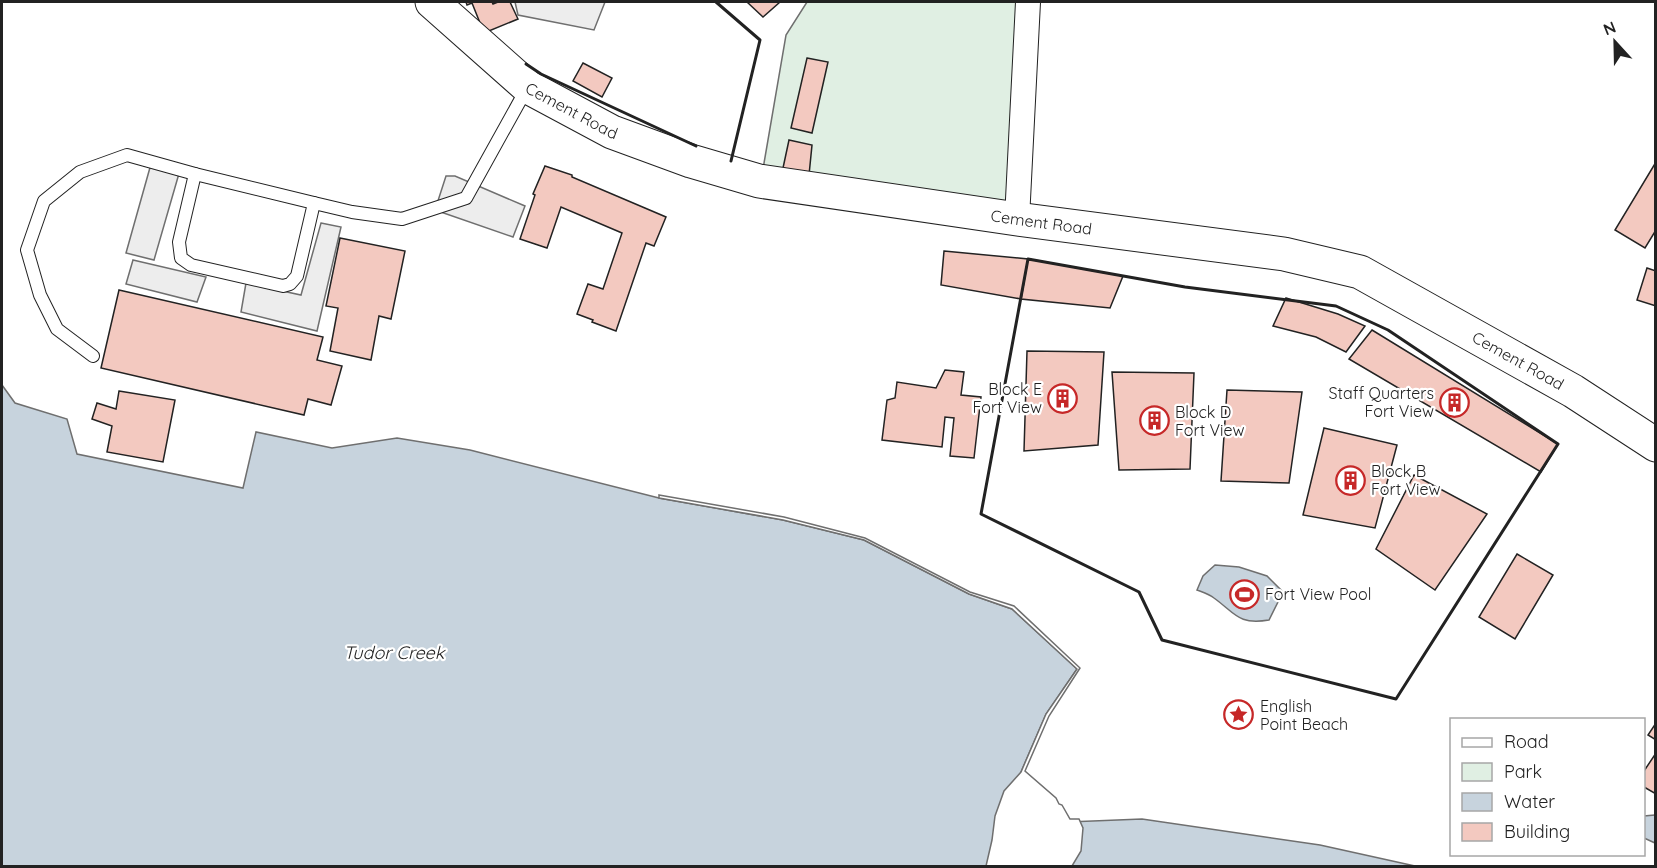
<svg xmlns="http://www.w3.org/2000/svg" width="1657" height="868" font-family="Quicksand,sans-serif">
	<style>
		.green { fill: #e0efe3; stroke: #6f6f6f; stroke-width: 1.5 }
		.parking { fill: #ededed; stroke: #6f6f6f; stroke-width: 1.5 }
		.water { fill: #c7d3dd; stroke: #6f6f6f; stroke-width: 1.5 }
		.pier { fill: #fff; stroke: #6f6f6f; stroke-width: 1.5 }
		.building { fill: #f3c9c0; stroke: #222; stroke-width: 1.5 }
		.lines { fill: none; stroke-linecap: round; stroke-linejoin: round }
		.lane-casing { stroke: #222; stroke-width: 14 }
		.street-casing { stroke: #222; stroke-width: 26 }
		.secondary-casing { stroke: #222; stroke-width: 35 }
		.lane { stroke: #fff; stroke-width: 12 }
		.street { stroke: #fff; stroke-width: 24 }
		.secondary { stroke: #fff; stroke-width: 33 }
		.wall { stroke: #222; stroke-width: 3 }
		.labels { text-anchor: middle; stroke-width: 4.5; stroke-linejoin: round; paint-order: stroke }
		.street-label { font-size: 16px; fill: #222; stroke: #fff }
		.poi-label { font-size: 16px; fill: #222; stroke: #fff; text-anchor: start }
		.water-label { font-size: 18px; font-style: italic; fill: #222; stroke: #fff }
	</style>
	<rect width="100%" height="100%" fill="#fff"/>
	<path class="green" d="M807,2H1025L1010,218L763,169L786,35Z"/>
	<g class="parking">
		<path d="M515,2H605L594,30L518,15Z"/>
		<path d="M151,164L180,170L154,260L126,253Z"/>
		<path d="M446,176H455L525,206L513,237L435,210Z"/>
		<path d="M321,223L341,227L317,331L241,312L246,283L301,295Z"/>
		<path d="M133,260L206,277L197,302L126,284Z"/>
	</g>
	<g class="water">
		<path d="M2,385L15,403L67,419L77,454L243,488L256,432L332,448L397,438L470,450L659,498L783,520L864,540L969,594L1012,609L1077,669L1046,714L1021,772L1068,822L1142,819L1320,845L1415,866H2Z"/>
		<path d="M1215,565L1239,567L1267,576L1283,592L1269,620C1238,625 1236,614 1214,598C1209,594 1202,592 1197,590L1203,576Z"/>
		<path d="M1655,815H1656L1655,843L1644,838V816Z"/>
	</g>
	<path class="pier" d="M659,495L784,517L865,538L970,592L1014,606L1080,668L1049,716L1025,771L1056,798L1059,804L1062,805L1070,819H1079L1083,828L1081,851L1072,866H986L992,840L995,816L1004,791L1021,772L1046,714L1077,669L1012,609L969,594L864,540L783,520L659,498Z"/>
	<g class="building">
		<path d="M466,2H492L493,4L498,2H510L518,19L484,33L472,3L467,5Z"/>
		<path d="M747,2H780L763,17Z"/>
		<path d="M807,58L828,62L812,133L791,128Z"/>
		<path d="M583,63L612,78L602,97L573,81Z"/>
		<path d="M789,140L812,145L809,175L783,168Z"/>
		<path d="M1656,162V230L1645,248L1615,230Z"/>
		<path d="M545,166L572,175V177L666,217L654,246L646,243L616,331L592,322L593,320L577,314L588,284L603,289L622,233L561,207L547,248L520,239L535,195L533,194Z"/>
		<path d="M340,238L405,251L391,319L379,316L371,360L330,351L338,308L326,306Z"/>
		<path d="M944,251L1028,259L1021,299L941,285Z"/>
		<path d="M1028,259L1123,276L1110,308L1021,299Z"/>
		<path d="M1647,268L1656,271V306L1637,300Z"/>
		<path d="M119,290L323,337L317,360L342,366L331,405L308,399L304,415L101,368Z"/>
		<path d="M1286,298L1338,314L1365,326L1346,352L1316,337L1273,326Z"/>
		<path d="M1372,330L1558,444L1541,472L1349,359Z"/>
		<path d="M1027,351L1104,352L1098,445L1024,451Z"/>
		<path d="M945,370L964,372L961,395L981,397L974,458L950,456L954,418L945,417L942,447L882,440L887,400L895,398L897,382L936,388Z"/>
		<path d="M1112,372L1194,373L1190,469L1119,470Z"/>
		<path d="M1227,390L1302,392L1289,483L1221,481Z"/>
		<path d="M119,391L175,400L163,462L107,452L112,426L92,419L97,403L116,409Z"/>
		<path d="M1324,428L1397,445L1375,528L1303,515Z"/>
		<path d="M1414,475L1487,514L1435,590L1376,549Z"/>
		<path d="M1517,554L1553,575L1515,639L1479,617Z"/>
		<path d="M1656,723V740L1648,735Z"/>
		<path d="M1656,753V794L1644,787V771Z"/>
	</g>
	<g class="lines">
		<defs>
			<g id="lane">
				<path d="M195,174L314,203L297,276L290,284L283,286L191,265L181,258L179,242Z"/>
				<path d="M314,203L352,212L402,219L466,198L527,88"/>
				<path d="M93,356L57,329L40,295L27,250L44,201L80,172L127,155L195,174"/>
			</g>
			<path id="street" d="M1017,219L1028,2"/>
			<g id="secondary">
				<path id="s1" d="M432,2L528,87L612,132L691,161L759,181L1017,219L1284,254L1360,272L1573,391L1656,445"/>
			</g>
		</defs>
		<use href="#lane" class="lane-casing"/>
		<use href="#street" class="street-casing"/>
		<use href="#secondary" class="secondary-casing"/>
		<use href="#lane" class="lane"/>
		<use href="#street" class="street"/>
		<use href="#secondary" class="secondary"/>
		<g class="wall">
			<path d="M716,2L760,40L731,161"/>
			<path d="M526,64L541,74L696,146"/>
			<path d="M1028,259L1185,287L1336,306L1388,330L1558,444L1396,699L1162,640L1139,592L981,514Z"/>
		</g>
	</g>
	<defs>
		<symbol id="building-ring" viewBox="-11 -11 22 22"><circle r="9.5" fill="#fff" stroke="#c62828" stroke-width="1.5"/><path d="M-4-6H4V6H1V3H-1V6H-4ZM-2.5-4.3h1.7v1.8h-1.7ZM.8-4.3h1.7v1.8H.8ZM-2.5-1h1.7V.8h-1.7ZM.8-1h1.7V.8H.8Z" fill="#c62828"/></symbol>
		<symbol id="stadium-ring" viewBox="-11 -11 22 22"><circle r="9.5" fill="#fff" stroke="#c62828" stroke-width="1.5"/><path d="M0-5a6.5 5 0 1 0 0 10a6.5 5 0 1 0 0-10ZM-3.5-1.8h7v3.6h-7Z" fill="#c62828"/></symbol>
		<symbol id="sight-ring" viewBox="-11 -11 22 22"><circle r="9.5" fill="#fff" stroke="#c62828" stroke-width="1.5"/><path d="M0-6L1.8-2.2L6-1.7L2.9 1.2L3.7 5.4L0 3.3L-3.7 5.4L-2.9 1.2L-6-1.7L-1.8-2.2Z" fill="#c62828"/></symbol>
	</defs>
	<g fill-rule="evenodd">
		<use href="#building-ring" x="1046" y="382" width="33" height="33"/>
		<use href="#building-ring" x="1438" y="386" width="33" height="33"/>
		<use href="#building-ring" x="1138" y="404" width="33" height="33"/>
		<use href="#building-ring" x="1334" y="464" width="33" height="33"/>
		<use href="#stadium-ring" x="1228" y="578" width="33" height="33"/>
		<use href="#sight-ring" x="1222" y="698" width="33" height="33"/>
	</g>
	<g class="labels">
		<g class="street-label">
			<text dy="6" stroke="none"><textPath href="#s1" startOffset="178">Cement Road</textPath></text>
			<text dy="6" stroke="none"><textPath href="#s1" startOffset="664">Cement Road</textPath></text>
			<text dy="6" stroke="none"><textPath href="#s1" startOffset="1168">Cement Road</textPath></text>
		</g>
		<g class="poi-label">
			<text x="1042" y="395" text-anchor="end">Block E<tspan x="1042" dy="18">Fort View</tspan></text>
			<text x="1434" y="399" text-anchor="end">Staff Quarters<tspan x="1434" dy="18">Fort View</tspan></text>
			<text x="1175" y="418">Block D<tspan x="1175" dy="18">Fort View</tspan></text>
			<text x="1371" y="477">Block B<tspan x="1371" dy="18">Fort View</tspan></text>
			<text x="1265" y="600">Fort View Pool</text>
			<text x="1260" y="712">English<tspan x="1260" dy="18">Point Beach</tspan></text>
		</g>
		<g class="water-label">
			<text x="394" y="659">Tudor Creek</text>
		</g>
	</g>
	<rect width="1657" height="868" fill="none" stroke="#222222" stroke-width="6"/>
	<rect x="1450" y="718" width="195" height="138" fill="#ffffff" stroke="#a7a7a7" stroke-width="1.5"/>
	<rect x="1462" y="738" width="30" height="9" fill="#ffffff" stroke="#a7a7a7" stroke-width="1.5"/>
	<text x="1504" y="748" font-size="18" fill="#222222">Road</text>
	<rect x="1462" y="763" width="30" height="18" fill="#e0efe3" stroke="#a7a7a7" stroke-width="1.5"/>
	<text x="1504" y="778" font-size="18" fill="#222222">Park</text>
	<rect x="1462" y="793" width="30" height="18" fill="#c7d3dd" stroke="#a7a7a7" stroke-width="1.5"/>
	<text x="1504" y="808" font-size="18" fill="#222222">Water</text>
	<rect x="1462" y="823" width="30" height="18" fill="#f3c9c0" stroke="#a7a7a7" stroke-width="1.5"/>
	<text x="1504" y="838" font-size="18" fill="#222222">Building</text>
	<g transform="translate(1615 42) rotate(338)" stroke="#ffffff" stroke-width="4.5" paint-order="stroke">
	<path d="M0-4.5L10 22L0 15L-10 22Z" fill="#222222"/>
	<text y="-9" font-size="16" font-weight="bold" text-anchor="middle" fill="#222222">N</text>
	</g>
</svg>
